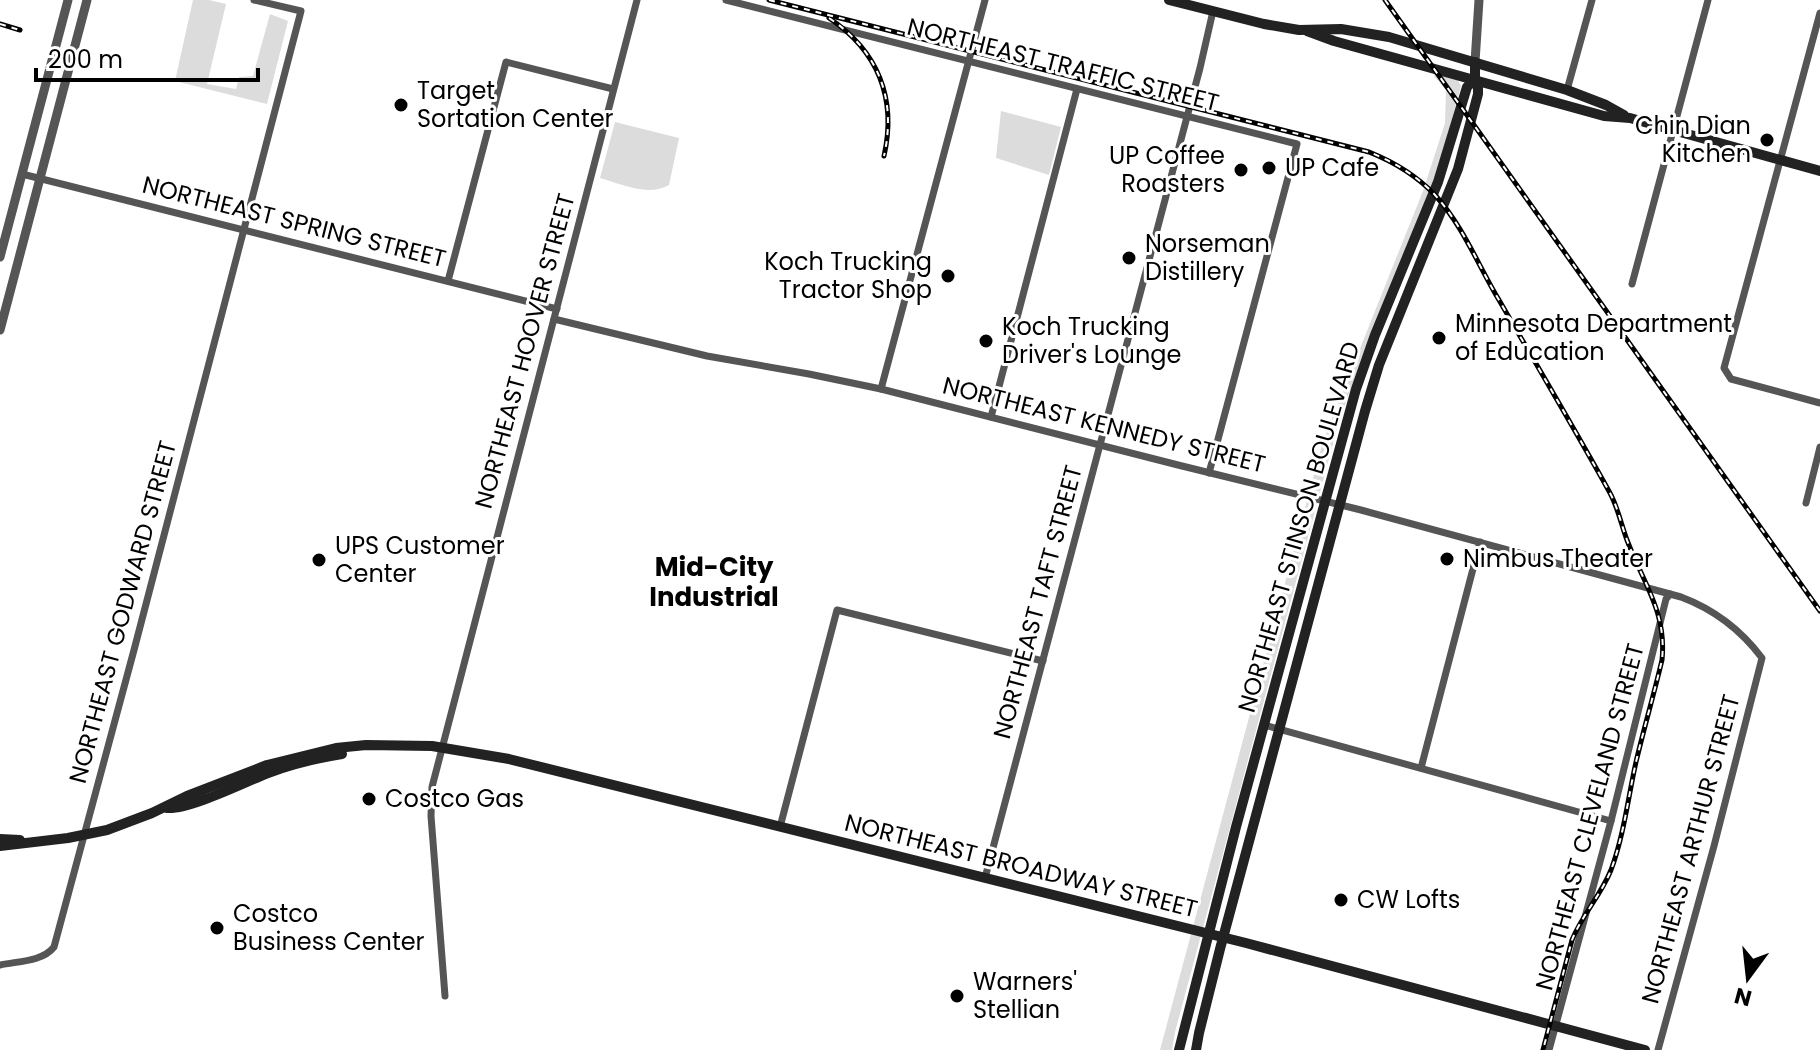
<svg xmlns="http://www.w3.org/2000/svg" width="1820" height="1050" font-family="Poppins,sans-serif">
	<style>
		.green { fill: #dcdcdc }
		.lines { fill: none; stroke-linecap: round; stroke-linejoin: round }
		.minor { stroke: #555; stroke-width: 7 }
		.tertiary { stroke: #555; stroke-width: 9 }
		.secondary { stroke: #222; stroke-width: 10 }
		.rail-casing { stroke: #000; stroke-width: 5 }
		.rail { stroke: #fff; stroke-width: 2; stroke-dasharray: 6; stroke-linecap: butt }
		.poi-dot { fill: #000; stroke: #fff; stroke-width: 3 }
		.labels { text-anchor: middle; stroke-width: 6; stroke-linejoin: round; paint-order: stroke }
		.street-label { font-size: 24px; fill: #000; stroke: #fff }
		.poi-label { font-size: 24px; fill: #000; stroke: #fff; text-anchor: start }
		.neighbourhood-label { font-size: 26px; font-weight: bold; fill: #000; stroke: #fff }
	</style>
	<rect width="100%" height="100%" fill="#fff"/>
	<g class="green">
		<path d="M193,0H209L226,4L207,84L236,89L239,77L253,76L270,14L288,21L267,104L175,81Z"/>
		<path d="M1435,73L1457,79L1461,86L1437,174L1361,359L1338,425L1175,1032L1172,1050H1160L1323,441L1423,191L1445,123L1446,90L1434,76Z"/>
		<path d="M1001,111L1061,127L1049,175L996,158Z"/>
		<path d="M615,122L679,138L669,185C648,197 622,184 600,178Z"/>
	</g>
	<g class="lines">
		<g class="minor">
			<path d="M726,0L1297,144L1209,473"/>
			<path d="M1820,13L1724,368L1731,379L1820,403"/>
			<path d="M1567,90L1592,0"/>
			<path d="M22,174L557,309"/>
			<path d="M448,281L506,62L613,89"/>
			<path d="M1632,284L1708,0"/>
			<path d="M554,319L707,356L809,374L881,389L1178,465L1361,510L1681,597C1713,609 1741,630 1762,658L1714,846L1658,1050"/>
			<path d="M881,389L985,0"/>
			<path d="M991,417L1077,89"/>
			<path d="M1806,503L1820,447"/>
			<path d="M1264,725L1611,821"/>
			<path d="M1421,768L1480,542"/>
			<path d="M780,827L837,610L1043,661"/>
			<path d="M985,878L1200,68L1213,11"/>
			<path d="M0,965C18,961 42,962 54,947L134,650L301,11L254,0"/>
			<path d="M445,996L431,816L432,787L637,0"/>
			<path d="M1549,1050L1611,821L1666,599L1670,594"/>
		</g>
		<g class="tertiary">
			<path d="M1475,62L1479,0"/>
			<path d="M0,257L68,0"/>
			<path d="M0,330L87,0"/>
		</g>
		<g class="secondary">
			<path d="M1169,0L1264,24L1299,30L1341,29L1389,37L1567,90L1606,105L1624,115"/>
			<path d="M1307,31L1334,41L1604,116L1630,118L1820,171"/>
			<path d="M167,808C189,810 245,782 268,773C292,764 317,758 342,754"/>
			<path d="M0,839L20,840"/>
			<path d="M0,846L68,838L107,830L152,813L187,796L267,765L336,748L366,745L432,746L509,759L1246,943L1645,1050"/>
			<path d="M1179,1050L1236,827L1356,389L1375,335L1438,182L1467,87L1475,79"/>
			<path d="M1196,1050L1199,1033L1220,949L1365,411L1379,365L1458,169L1478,94V85L1475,79V62"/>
		</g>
		<defs>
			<g id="rail">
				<path d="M769,0L1369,152C1394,162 1416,175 1435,195C1463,226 1478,265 1499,300C1536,364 1574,428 1610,493C1618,508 1621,524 1627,540C1643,583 1667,612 1662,660C1654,694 1644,728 1636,762C1628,798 1624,835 1611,870C1601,895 1582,915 1572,940L1543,1050"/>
				<path d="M1385,0L1820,611"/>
				<path d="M829,18C878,51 897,98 884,156"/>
				<path d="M0,24L20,30"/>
			</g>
		</defs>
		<use href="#rail" class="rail-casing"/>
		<use href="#rail" class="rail"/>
	</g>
	<g class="poi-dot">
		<circle cx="401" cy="105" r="8"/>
		<circle cx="1767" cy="140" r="8"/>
		<circle cx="1269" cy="168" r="8"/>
		<circle cx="1241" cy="170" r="8"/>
		<circle cx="1129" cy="258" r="8"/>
		<circle cx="948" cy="276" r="8"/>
		<circle cx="1439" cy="338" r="8"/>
		<circle cx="986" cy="341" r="8"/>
		<circle cx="1447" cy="559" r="8"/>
		<circle cx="319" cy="560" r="8"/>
		<circle cx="369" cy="799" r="8"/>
		<circle cx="1341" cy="900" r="8"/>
		<circle cx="217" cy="928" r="8"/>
		<circle cx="957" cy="996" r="8"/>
	</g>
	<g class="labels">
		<g class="street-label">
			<text transform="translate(1063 65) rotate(14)" y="8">NORTHEAST TRAFFIC STREET</text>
			<text transform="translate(294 222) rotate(14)" y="8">NORTHEAST SPRING STREET</text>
			<text transform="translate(525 351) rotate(-75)" y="8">NORTHEAST HOOVER STREET</text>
			<text transform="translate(1104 425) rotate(14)" y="8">NORTHEAST KENNEDY STREET</text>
			<text transform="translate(1299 527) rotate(-74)" y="8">NORTHEAST STINSON BOULEVARD</text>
			<text transform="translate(1038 602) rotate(-75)" y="8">NORTHEAST TAFT STREET</text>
			<text transform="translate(123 612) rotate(-75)" y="8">NORTHEAST GODWARD STREET</text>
			<text transform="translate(1590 817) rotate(-75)" y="8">NORTHEAST CLEVELAND STREET</text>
			<text transform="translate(1691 849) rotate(-75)" y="8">NORTHEAST ARTHUR STREET</text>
			<text transform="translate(1021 866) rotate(14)" y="8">NORTHEAST BROADWAY STREET</text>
		</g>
		<g class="poi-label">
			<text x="417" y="99">Target<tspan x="417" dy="28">Sortation Center</tspan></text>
			<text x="1751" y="134" text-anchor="end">Chin Dian<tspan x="1751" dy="28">Kitchen</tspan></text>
			<text x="1225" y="164" text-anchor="end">UP Coffee<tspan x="1225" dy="28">Roasters</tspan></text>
			<text x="1285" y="176">UP Cafe</text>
			<text x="1145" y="252">Norseman<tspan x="1145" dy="28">Distillery</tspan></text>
			<text x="932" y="270" text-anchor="end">Koch Trucking<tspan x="932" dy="28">Tractor Shop</tspan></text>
			<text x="1455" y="332">Minnesota Department<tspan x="1455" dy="28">of Education</tspan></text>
			<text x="1002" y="335">Koch Trucking<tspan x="1002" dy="28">Driver's Lounge</tspan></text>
			<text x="335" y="554">UPS Customer<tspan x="335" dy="28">Center</tspan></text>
			<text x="1463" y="567">Nimbus Theater</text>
			<text x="385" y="807">Costco Gas</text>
			<text x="1357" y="908">CW Lofts</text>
			<text x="233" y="922">Costco<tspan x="233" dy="28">Business Center</tspan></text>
			<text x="973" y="990">Warners'<tspan x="973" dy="28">Stellian</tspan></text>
		</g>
		<g class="neighbourhood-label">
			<text x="714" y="576">Mid-City<tspan x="714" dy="30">Industrial</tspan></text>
		</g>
	</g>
	<g transform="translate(1748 978) rotate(195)" stroke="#ffffff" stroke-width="6" paint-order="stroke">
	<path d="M0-6L14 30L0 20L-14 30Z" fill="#000000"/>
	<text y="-12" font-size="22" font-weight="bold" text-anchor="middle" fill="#000000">N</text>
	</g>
	<path d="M36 68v12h222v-12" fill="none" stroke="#000000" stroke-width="4"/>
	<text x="48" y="68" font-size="24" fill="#000000" stroke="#ffffff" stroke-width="6" paint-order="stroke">200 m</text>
</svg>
